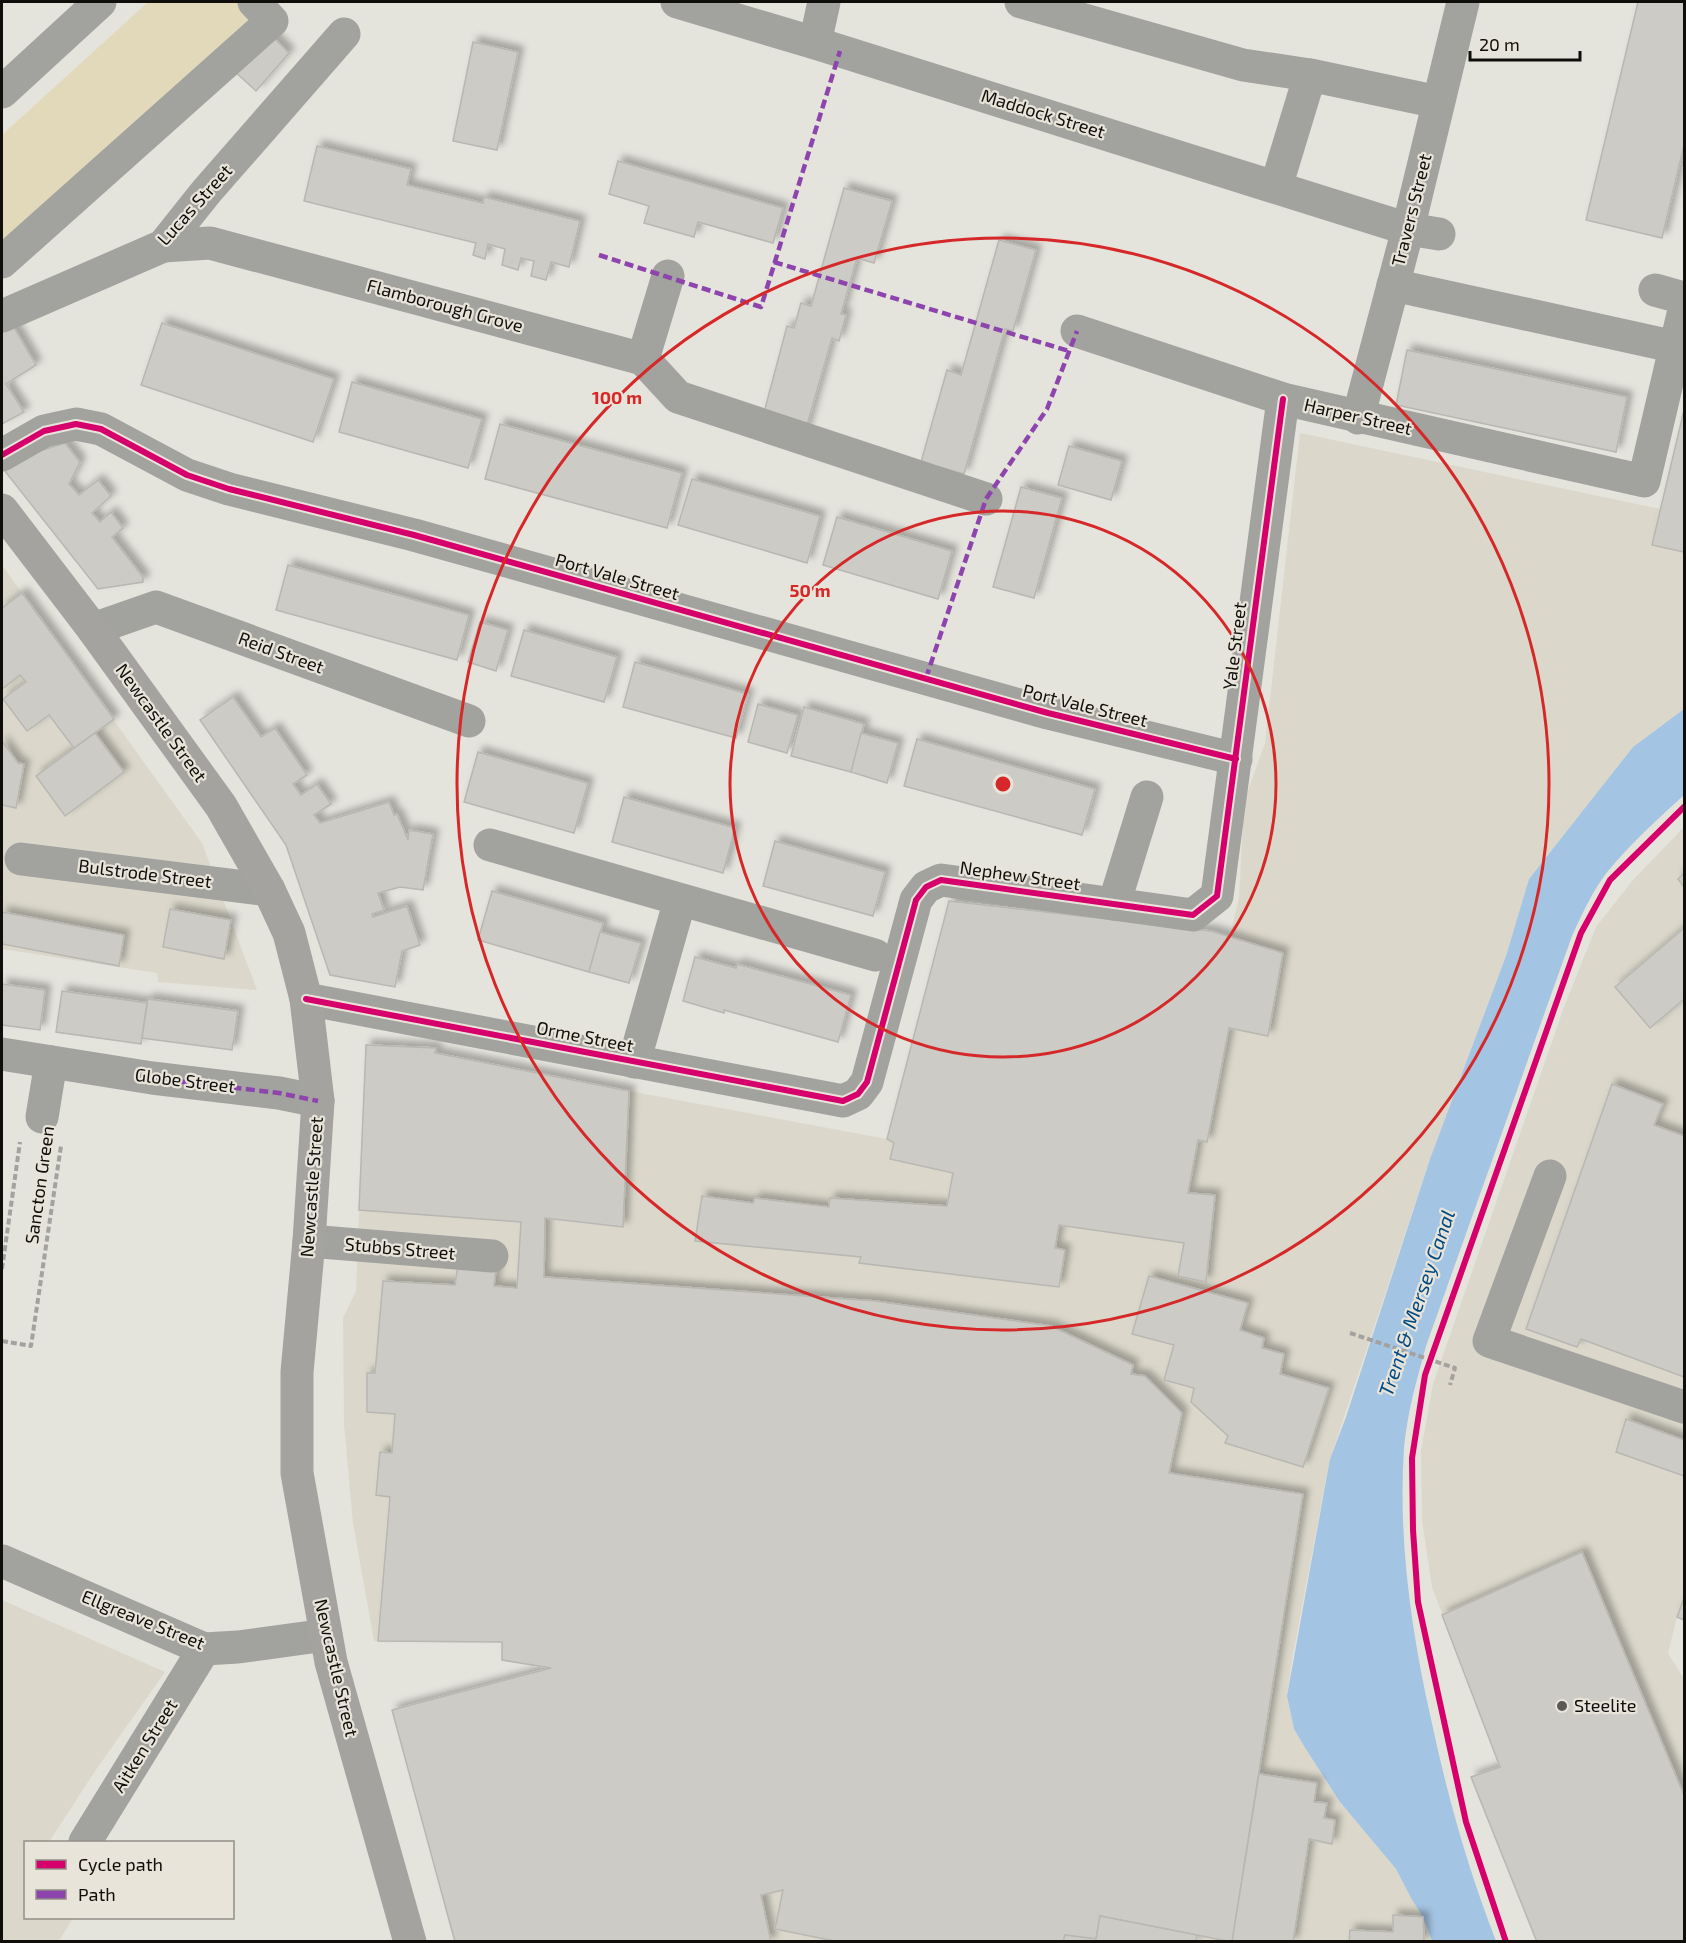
<svg xmlns="http://www.w3.org/2000/svg" width="1686" height="1943" font-family="'Exo 2',sans-serif">
	<style>
		.built { fill: #dbd8cb }
		.green { fill: #e2d9ba }
		.water { fill: #a4c4e3 }
		.building { fill: #cccbc6; stroke: #b8b7b2; stroke-width: 1.5; filter: url(#shadow) }
		.lines { fill: none; stroke-linecap: round; stroke-linejoin: round }
		.path { stroke: #a3a29f; stroke-width: 4; stroke-dasharray: 6 3; stroke-linecap: butt }
		.minor { stroke: #a2a29f; stroke-width: 33 }
		.major { stroke: #a4a3a0; stroke-width: 33 }
		.quiet { stroke: #8e44ad; stroke-width: 4.5; stroke-dasharray: 9 4.5; stroke-linecap: butt }
		.cycleway-casing { stroke: #e8e4d9; stroke-width: 10 }
		.cycleway { stroke: #d6006c; stroke-width: 6 }
		.ring { fill: none; stroke: #d62828; stroke-width: 3 }
		.poi-dot { fill: #5a5954; stroke: #e8e4d9; stroke-width: 2 }
		.labels { text-anchor: middle; stroke-width: 4.5; stroke-linejoin: round; paint-order: stroke }
		.street-label { font-size: 18px; fill: #0f0e0a; stroke: #e8e4d9 }
		.poi-label { font-size: 18px; fill: #0f0e0a; stroke: #e8e4d9; text-anchor: start }
		.water-label { font-size: 20px; font-style: italic; fill: #004981; stroke: #e8e4d9 }
		.centre { fill: #d62828; stroke: #e8e4d9; stroke-width: 3 }
		.ring-label { font-size: 18px; text-anchor: middle; font-weight: bold; fill: #d62828; stroke: #e8e4d9; stroke-width: 4.5; stroke-linejoin: round; paint-order: stroke }
	</style>
	<defs>
		<filter id="shadow"><feDropShadow dx="5.5" dy="-5.5" stdDeviation="3" flood-color="#0004"/></filter>
	</defs>
	<rect width="100%" height="100%" fill="#e4e3dc"/>
	<g class="built">
		<path d="M1684,410V709L1633,747L1529,879L1506,956L1430,1159L1330,1459L1293,1654L1287,1696L1294,1729L1340,1802L1396,1869L1411,1898L1423,1917L1432,1941H455L392,1710L549,1668L502,1660V1642L374,1641L353,1523L344,1424L343,1318L356,1291L366,1045L436,1048V1053L629,1091L887,1139L949,901L1211,931L1230,935L1239,898L1244,802L1265,743L1300,433L1660,509Z"/>
		<path d="M2,565L202,843L257,990L158,982L157,973L2,949Z"/>
		<path d="M1684,827V1620L1677,1617L1668,1653L1684,1679V1941H1537L1471,1777L1500,1767L1432,1587L1422,1520L1421,1451L1433,1384L1564,1007L1596,927L1633,880Z"/>
		<path d="M2,1600L165,1672L95,1771L49,1842H26V1918H73L59,1941H2Z"/>
	</g>
	<path class="green" d="M148,2H244L263,21L2,257V135Z"/>
	<path class="water" d="M1684,709V795C1658,819 1631,843 1608,871C1593,890 1582,914 1572,936L1426,1346C1417,1379 1407,1413 1404,1448C1398,1539 1411,1630 1431,1719C1447,1795 1468,1869 1496,1941H1432L1423,1917L1411,1898L1396,1869L1340,1802L1304,1746L1294,1729L1287,1696L1330,1459L1346,1417L1430,1159L1506,956L1529,879L1633,747Z"/>
	<g class="building">
		<path d="M1638,2H1684V145L1662,238L1586,220Z"/>
		<path d="M271,35L289,53L256,91L232,69Z"/>
		<path d="M473,42L518,52L497,150L453,141Z"/>
		<path d="M317,146L411,169L407,185L483,203L484,197L580,221L569,267L551,262L546,280L531,276L534,261L521,258L518,270L502,265L505,249L488,244L485,259L473,255L476,243L304,201Z"/>
		<path d="M618,161L783,208L773,243L698,222L694,237L644,223L649,206L609,194Z"/>
		<path d="M844,188L892,201L874,263L857,258L841,314L846,315L839,341L832,338L805,432L762,420L787,326L794,328L801,303L811,306Z"/>
		<path d="M999,240L1036,250L1013,331L1005,329L964,474L921,462L947,370L961,375Z"/>
		<path d="M162,323L334,379L313,442L141,385Z"/>
		<path d="M12,324L36,365L6,384L24,412L2,424V330Z"/>
		<path d="M1407,350L1627,397L1616,452L1396,405Z"/>
		<path d="M352,382L482,419L468,468L339,432Z"/>
		<path d="M1684,410V552L1652,545Z"/>
		<path d="M500,424L682,473L667,528L485,479Z"/>
		<path d="M65,443L80,462L69,484L79,495L98,480L111,496L92,513L100,522L111,512L123,528L112,537L143,577V582L98,589L4,470L8,461Z"/>
		<path d="M1069,446L1122,461L1111,500L1058,485Z"/>
		<path d="M692,479L820,516L807,563L678,525Z"/>
		<path d="M1021,487L1062,498L1034,598L993,587Z"/>
		<path d="M837,517L952,551L938,599L823,565Z"/>
		<path d="M288,565L469,615L457,660L276,610Z"/>
		<path d="M22,593L114,719L74,748L49,715L27,731L3,699L26,682L20,675L2,689V608Z"/>
		<path d="M480,622L508,630L496,671L468,662Z"/>
		<path d="M524,630L617,657L604,702L511,676Z"/>
		<path d="M635,662L748,694L736,738L623,707Z"/>
		<path d="M233,697L261,737L275,728L307,775L293,784L301,795L317,784L331,804L314,815L320,823L389,802L394,815L397,814L408,840L409,830L433,834L423,890L400,887L378,893L384,910L372,914L373,917L407,906L420,945L402,951L395,987L330,975L286,845L200,720Z"/>
		<path d="M758,704L798,715L787,753L748,742Z"/>
		<path d="M804,707L864,724L851,772L791,756Z"/>
		<path d="M95,733L124,772L65,816L36,776Z"/>
		<path d="M861,733L898,743L887,783L851,772Z"/>
		<path d="M917,739L1095,789L1082,835L904,786Z"/>
		<path d="M2,741L18,763L24,764L16,808L2,805Z"/>
		<path d="M478,752L588,783L574,833L464,802Z"/>
		<path d="M624,797L735,828L723,873L612,842Z"/>
		<path d="M775,841L885,872L873,916L763,886Z"/>
		<path d="M1684,873V887L1678,879Z"/>
		<path d="M492,891L603,923L589,972L478,940Z"/>
		<path d="M949,901L1211,931L1283,953L1268,1036L1229,1028L1207,1142L1198,1140L1188,1193L1215,1195L1206,1282L1178,1276L1184,1243L1059,1225L1055,1248L1065,1250L1059,1287L859,1263L861,1257L695,1241L702,1196L753,1203L755,1198L829,1207L830,1198L947,1206L953,1173L890,1159L894,1143L887,1139Z"/>
		<path d="M170,909L231,920L224,959L163,947Z"/>
		<path d="M2,912L124,935L119,966L2,944Z"/>
		<path d="M1684,928V999L1650,1028L1615,987Z"/>
		<path d="M600,932L641,943L629,983L589,972Z"/>
		<path d="M695,957L736,968L737,964L851,995L838,1042L724,1010V1013L683,1001Z"/>
		<path d="M2,984L45,990L40,1030L2,1025Z"/>
		<path d="M62,991L147,1003L141,1044L56,1032Z"/>
		<path d="M148,999L238,1011L232,1050L142,1038Z"/>
		<path d="M366,1045L436,1048L435,1053L629,1091L623,1227L545,1218L544,1277L875,1301L1051,1326L1133,1365L1131,1374L1145,1376L1182,1413L1169,1473L1303,1494L1232,1942L1100,1916L1096,1939L1065,1935L1063,1942H839L775,1929L783,1890L761,1895L771,1942H455L392,1710L551,1668L502,1660V1642L378,1641L390,1497L376,1495L380,1452L392,1453L395,1414L367,1412V1373H375L383,1281L455,1285L458,1264L496,1269L494,1286L517,1288L521,1222L359,1210Z"/>
		<path d="M1612,1084L1663,1104L1654,1125L1684,1136V1377L1581,1339L1577,1347L1526,1329Z"/>
		<path d="M1149,1276L1248,1303L1240,1330L1264,1338L1262,1348L1284,1354L1280,1374L1329,1388L1303,1467L1225,1443L1228,1436L1191,1402L1194,1388L1164,1380L1174,1345L1132,1334Z"/>
		<path d="M1626,1419L1684,1440V1476L1616,1452Z"/>
		<path d="M1582,1552L1684,1795V1942H1537L1471,1777L1500,1767L1442,1615Z"/>
		<path d="M1684,1598V1620L1677,1617Z"/>
		<path d="M1259,1774L1317,1783L1314,1802L1327,1803L1324,1818L1335,1820L1332,1844L1309,1839L1293,1942H1232Z"/>
		<path d="M1393,1915L1423,1917L1424,1942H1349L1350,1930L1393,1932Z"/>
		<path d="M1100,1916L1197,1935L1196,1942H1063L1065,1935L1096,1939Z"/>
	</g>
	<g class="lines">
		<g class="path">
			<path d="M2,1269L20,1142"/>
			<path d="M1350,1333L1455,1368L1450,1385"/>
			<path d="M2,1341L31,1346L61,1146"/>
		</g>
		<g class="minor">
			<path d="M677,2L815,43L1408,229L1439,234"/>
			<path d="M1021,2L1243,65L1310,75L1438,102"/>
			<path d="M815,43L824,2"/>
			<path d="M2,92L100,2"/>
			<path d="M1276,187L1310,75"/>
			<path d="M163,246L210,243L643,359L668,276"/>
			<path d="M2,262L272,21L254,2"/>
			<path d="M1393,285L1676,347"/>
			<path d="M1655,290L1684,298"/>
			<path d="M2,316L163,246L206,192L344,34"/>
			<path d="M1077,331L1283,399L1644,481L1684,310"/>
			<path d="M643,359L678,397L986,499"/>
			<path d="M1358,418L1408,229L1463,2"/>
			<path d="M2,455L44,431L76,424L101,429L187,475L229,489L414,535L1048,713L1236,759"/>
			<path d="M93,629L156,607L469,721"/>
			<path d="M490,845L875,955"/>
			<path d="M21,859L269,890"/>
			<path d="M1114,904L1147,797"/>
			<path d="M306,999L843,1101L858,1094L867,1082L916,900L926,887L941,880L1193,915L1217,896L1283,399"/>
			<path d="M2,1054L152,1078L279,1093L318,1101"/>
			<path d="M634,1062L680,900"/>
			<path d="M42,1117L51,1062"/>
			<path d="M1550,1176L1489,1341L1684,1407"/>
			<path d="M309,1241L492,1256"/>
			<path d="M2,1561L204,1649L238,1647L326,1635"/>
			<path d="M85,1842L204,1649"/>
		</g>
		<path class="major" d="M2,510L93,629L221,806L269,890L289,933L306,999L318,1101L309,1241L297,1372V1473L331,1662L410,1942"/>
		<g class="quiet">
			<path d="M599,255L761,307L840,51"/>
			<path d="M774,262L1069,351"/>
			<path d="M926,678L986,499L1047,409L1077,331"/>
			<path d="M152,1078L279,1093L318,1101"/>
		</g>
		<defs>
			<g id="cycleway">
				<path d="M2,455L44,431L76,424L101,429L187,475L229,489L414,535L1048,713L1236,759"/>
				<path d="M306,999L843,1101L858,1094L867,1082L916,900L926,887L941,880L1193,915L1217,896L1283,399"/>
				<path d="M1506,1942L1466,1822L1418,1602L1413,1530L1412,1458L1425,1375L1581,933L1610,880L1684,807"/>
			</g>
		</defs>
		<use href="#cycleway" class="cycleway-casing"/>
		<use href="#cycleway" class="cycleway"/>
	</g>
	<g class="ring">
		<circle cx="1003" cy="784" r="273"/>
		<circle cx="1003" cy="784" r="546"/>
	</g>
	<circle class="poi-dot" cx="1562" cy="1706" r="6"/>
	<g class="labels">
		<g class="street-label">
			<text transform="translate(1043 114) rotate(17)" y="6">Maddock Street</text>
			<text transform="translate(195 205) rotate(-48)" y="6">Lucas Street</text>
			<text transform="translate(1412 210) rotate(-76)" y="6">Travers Street</text>
			<text transform="translate(445 306) rotate(15)" y="6">Flamborough Grove</text>
			<text transform="translate(1358 417) rotate(13)" y="6">Harper Street</text>
			<text transform="translate(617 577) rotate(16)" y="6">Port Vale Street</text>
			<text transform="translate(1235 646) rotate(-83)" y="6">Yale Street</text>
			<text transform="translate(281 653) rotate(20)" y="6">Reid Street</text>
			<text transform="translate(1085 706) rotate(14)" y="6">Port Vale Street</text>
			<text transform="translate(161 723) rotate(54)" y="6">Newcastle Street</text>
			<text transform="translate(145 874) rotate(7)" y="6">Bulstrode Street</text>
			<text transform="translate(1020 876) rotate(8)" y="6">Nephew Street</text>
			<text transform="translate(585 1037) rotate(11)" y="6">Orme Street</text>
			<text transform="translate(185 1081) rotate(7)" y="6">Globe Street</text>
			<text transform="translate(40 1185) rotate(-82)" y="6">Sancton Green</text>
			<text transform="translate(312 1187) rotate(-86)" y="6">Newcastle Street</text>
			<text transform="translate(400 1249) rotate(5)" y="6">Stubbs Street</text>
			<text transform="translate(143 1620) rotate(22)" y="6">Ellgreave Street</text>
			<text transform="translate(336 1668) rotate(77)" y="6">Newcastle Street</text>
			<text transform="translate(145 1746) rotate(-58)" y="6">Aitken Street</text>
		</g>
		<g class="poi-label">
			<text x="1574" y="1712">Steelite</text>
		</g>
		<g class="water-label">
			<text transform="translate(1417 1303) rotate(-71)" y="7">Trent &amp; Mersey Canal</text>
		</g>
	</g>
	<circle cx="1003" cy="784" r="9" class="centre"/>
	<g class="ring-label">
		<text x="617" y="404">100 m</text>
		<text x="810" y="597">50 m</text>
	</g>
	<rect width="1686" height="1943" fill="none" stroke="#0f0e0a" stroke-width="6"/>
	<rect x="24" y="1841" width="210" height="78" fill="#e8e4d9" stroke="#918e86" stroke-width="1.5"/>
	<rect x="36" y="1860" width="30" height="9" fill="#d6006c" stroke="#918e86" stroke-width="1.5"/>
	<text x="78" y="1871" font-size="18" fill="#0f0e0a">Cycle path</text>
	<rect x="36" y="1890" width="30" height="9" fill="#8e44ad" stroke="#918e86" stroke-width="1.5"/>
	<text x="78" y="1901" font-size="18" fill="#0f0e0a">Path</text>
	<path d="M1470 51v9h110v-9" fill="none" stroke="#0f0e0a" stroke-width="3"/>
	<text x="1479" y="51" font-size="18" fill="#0f0e0a" stroke="#e8e4d9" stroke-width="4.5" paint-order="stroke">20 m</text>
</svg>
